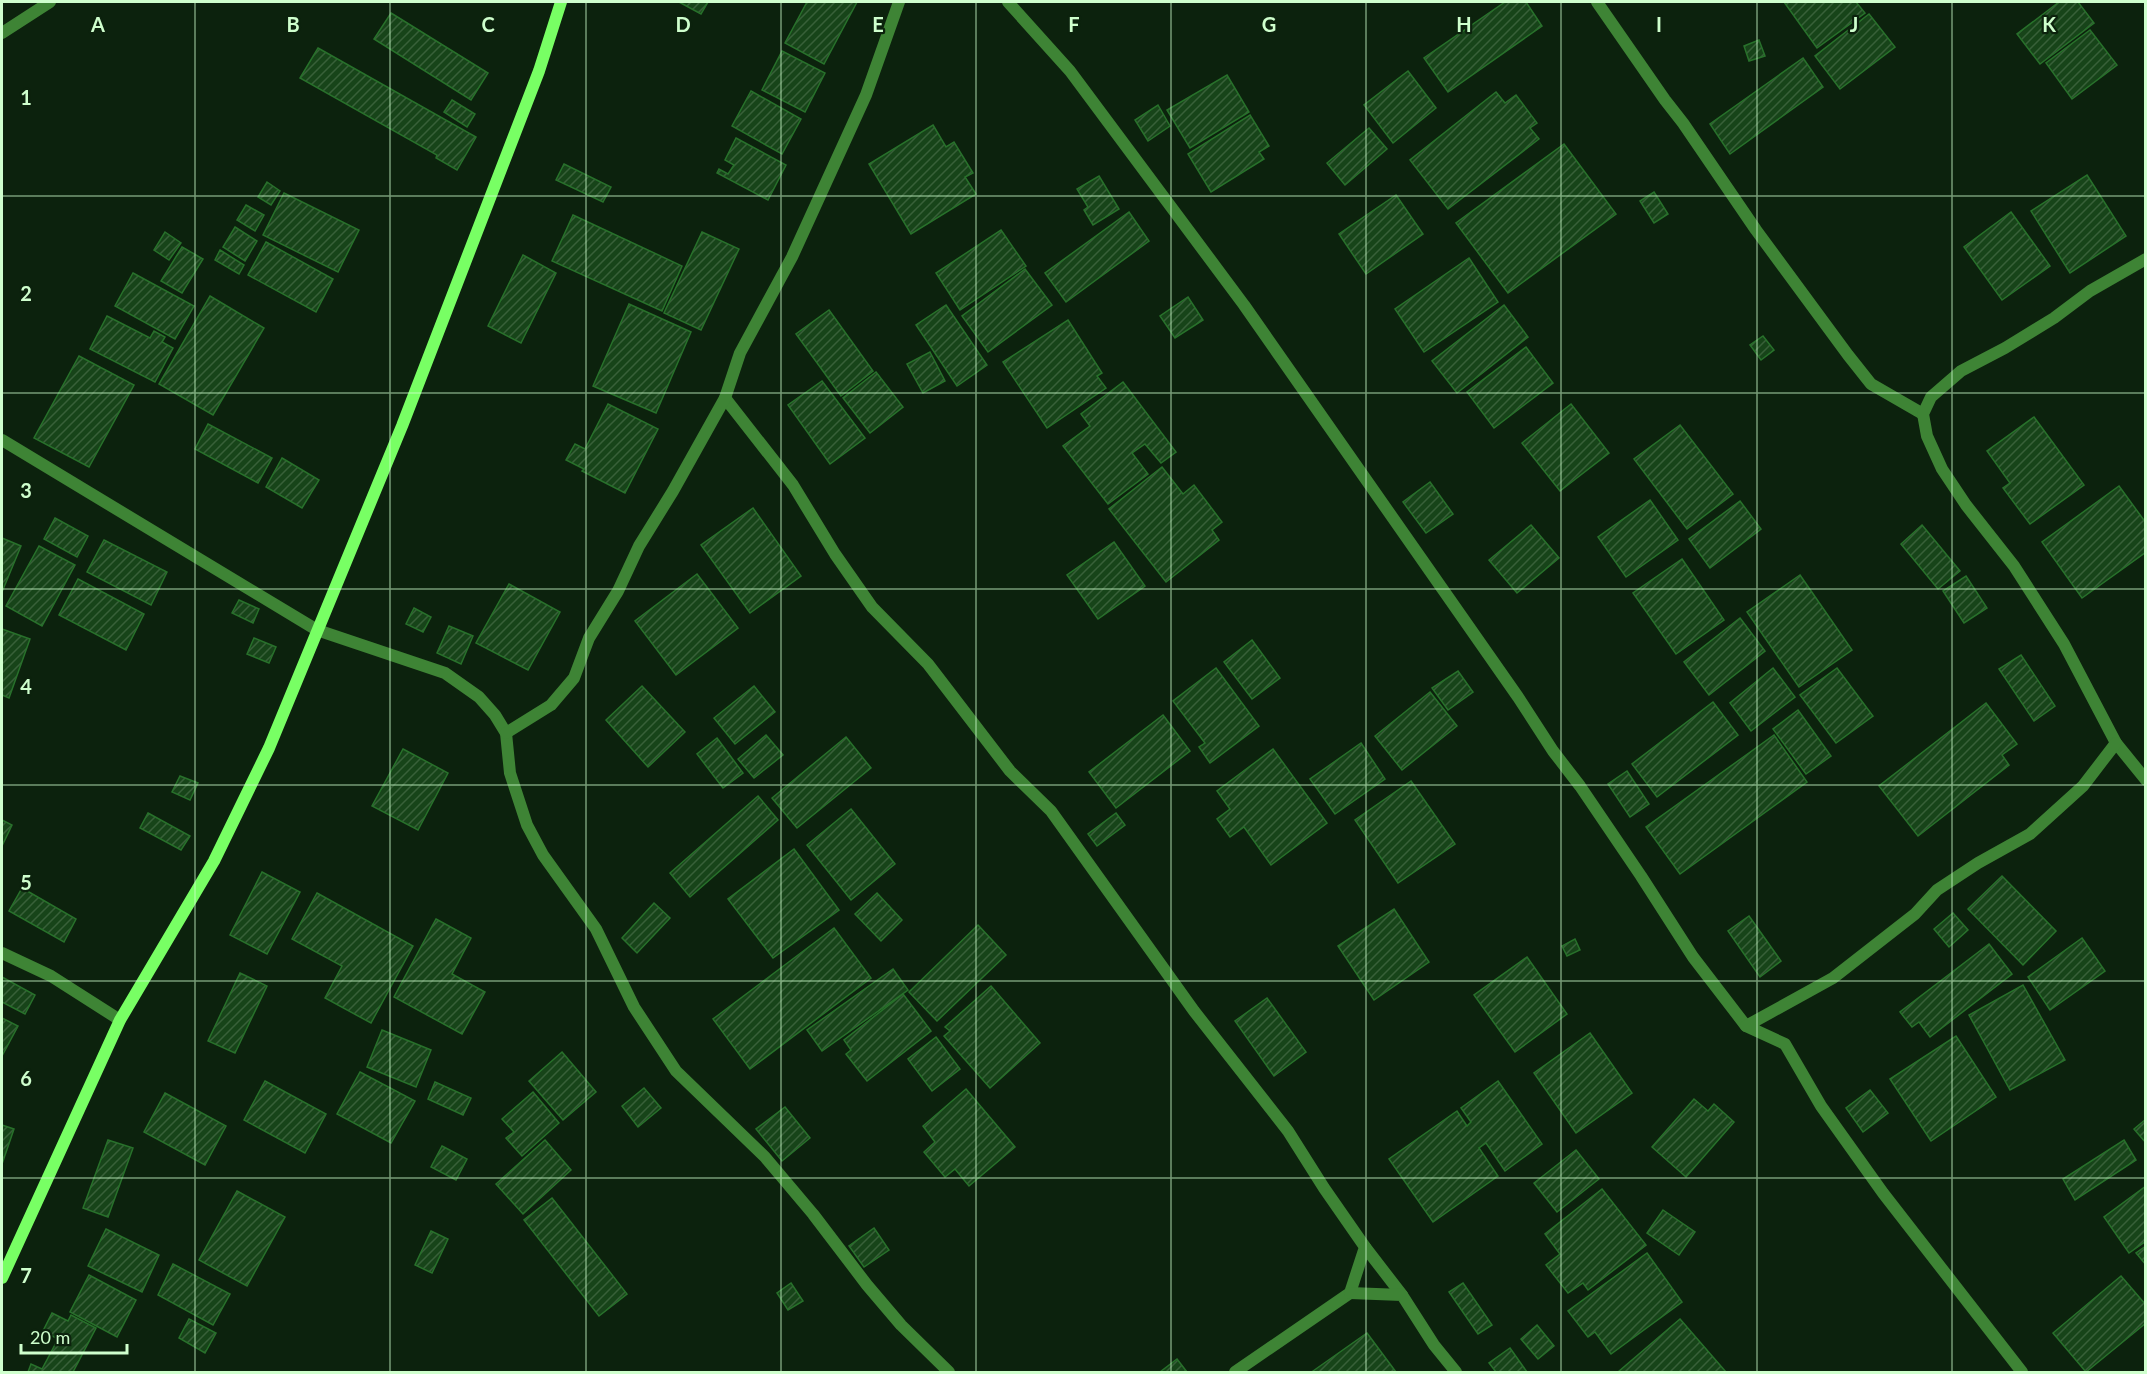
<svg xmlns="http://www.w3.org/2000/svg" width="2147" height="1374" font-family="Lato,sans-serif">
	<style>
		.building { fill: url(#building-hatch); stroke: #28712b; stroke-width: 1.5 }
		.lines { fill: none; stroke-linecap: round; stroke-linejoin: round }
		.street { stroke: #3e8435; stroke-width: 12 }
		.secondary { stroke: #78ff64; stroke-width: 12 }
		.grid { fill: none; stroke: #cfffcd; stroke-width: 1.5; stroke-opacity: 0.55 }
		.grid-label { font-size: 20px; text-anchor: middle; font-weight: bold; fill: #cfffcd; stroke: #0c220d; stroke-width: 4.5; stroke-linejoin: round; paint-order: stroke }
	</style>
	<defs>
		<pattern id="building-hatch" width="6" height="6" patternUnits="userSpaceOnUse" patternTransform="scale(1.5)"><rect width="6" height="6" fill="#174419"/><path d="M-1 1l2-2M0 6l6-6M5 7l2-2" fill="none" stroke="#386039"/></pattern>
	</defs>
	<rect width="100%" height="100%" fill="#0c220d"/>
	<g class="building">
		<path d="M679,2H708L701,14Z"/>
		<path d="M807,2H857L824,64L785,43Z"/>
		<path d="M1505,2H1526L1542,26L1448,92L1424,58Z"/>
		<path d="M1784,2H1856L1865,13L1817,48Z"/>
		<path d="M2059,2H2078L2094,23L2040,64L2017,34Z"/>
		<path d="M391,13L488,73L471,100L374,39Z"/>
		<path d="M1869,14L1895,47L1840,89L1815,56Z"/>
		<path d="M2090,30L2117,65L2072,99L2046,63Z"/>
		<path d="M1759,40L1765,56L1749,61L1744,46Z"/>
		<path d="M318,48L476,137L457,170L436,158L437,155L300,78Z"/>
		<path d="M782,51L825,73L805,112L762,90Z"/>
		<path d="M1803,58L1823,87L1730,154L1710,124Z"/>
		<path d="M1408,71L1436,108L1393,143L1364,105Z"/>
		<path d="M1227,75L1249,112L1190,148L1167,110Z"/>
		<path d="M751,91L801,119L782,154L732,126Z"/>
		<path d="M1496,92L1505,103L1516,95L1537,123L1530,128L1539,139L1448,209L1410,160Z"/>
		<path d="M452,100L475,114L467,127L444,112Z"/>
		<path d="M1158,105L1170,126L1148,141L1135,120Z"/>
		<path d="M1250,115L1269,146L1259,152L1264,159L1211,192L1188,154Z"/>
		<path d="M933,125L946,147L954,142L973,173L965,177L976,194L911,234L869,164Z"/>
		<path d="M1369,128L1387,149L1345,185L1327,163Z"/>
		<path d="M736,138L786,165L768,200L717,173L719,169L728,174L734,165L725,160Z"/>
		<path d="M1564,144L1616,214L1508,293L1456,223Z"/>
		<path d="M564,164L611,187L603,202L556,180Z"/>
		<path d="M2087,175L2126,236L2070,273L2031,211Z"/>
		<path d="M1099,176L1119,209L1093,225L1084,210L1088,207L1077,189Z"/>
		<path d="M267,182L280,191L271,205L258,197Z"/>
		<path d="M1654,192L1668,214L1654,223L1640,201Z"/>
		<path d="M284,193L359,230L338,272L263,235Z"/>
		<path d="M1396,195L1423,234L1366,274L1339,234Z"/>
		<path d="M246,205L264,215L255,231L237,220Z"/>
		<path d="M1129,212L1149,241L1066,302L1045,273Z"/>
		<path d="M2011,212L2050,266L2002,300L1964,247Z"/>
		<path d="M573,215L682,266L662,311L552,261Z"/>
		<path d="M235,227L257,241L245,261L223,247Z"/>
		<path d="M1001,230L1026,266L960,310L936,273Z"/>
		<path d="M165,232L181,243L169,260L154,250Z"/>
		<path d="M702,232L739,249L701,330L664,313Z"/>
		<path d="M266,242L333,279L316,312L248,275Z"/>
		<path d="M182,247L203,259L182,293L161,281Z"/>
		<path d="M220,250L244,265L239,274L215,260Z"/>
		<path d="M523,255L556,273L521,343L488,326Z"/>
		<path d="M1469,258L1498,302L1424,352L1395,309Z"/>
		<path d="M1025,269L1052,305L988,352L962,316Z"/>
		<path d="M133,273L194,306L175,339L115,306Z"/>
		<path d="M210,296L264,328L213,415L159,384Z"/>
		<path d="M1188,297L1203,320L1175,338L1160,316Z"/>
		<path d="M629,304L691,332L656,413L593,386Z"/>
		<path d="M946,305L987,365L957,386L916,325Z"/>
		<path d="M1504,305L1528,337L1457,393L1432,361Z"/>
		<path d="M829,310L873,371L841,396L796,334Z"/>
		<path d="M107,316L150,338L154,331L165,337L162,342L173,348L155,382L90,349Z"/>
		<path d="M1068,320L1102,373L1097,376L1106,388L1047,428L1003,362Z"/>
		<path d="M1763,336L1774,350L1761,360L1750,345Z"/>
		<path d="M1526,347L1553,383L1494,428L1467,392Z"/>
		<path d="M930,352L945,381L923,393L907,364Z"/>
		<path d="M79,356L134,385L89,467L34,438Z"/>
		<path d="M876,372L903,407L870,433L843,398Z"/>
		<path d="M822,381L865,438L830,464L788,405Z"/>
		<path d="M1123,382L1176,452L1161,463L1145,444L1132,453L1148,474L1108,504L1063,446L1090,426L1081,414Z"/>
		<path d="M608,404L658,429L625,493L582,471L584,469L566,460L575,444L585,449Z"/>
		<path d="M1571,404L1609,453L1560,491L1522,443Z"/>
		<path d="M2034,417L2084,485L2030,524L2003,488L2010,483L1987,451Z"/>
		<path d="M208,424L272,458L258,483L195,449Z"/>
		<path d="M1680,425L1733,494L1687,529L1634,459Z"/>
		<path d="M282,458L319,480L302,508L266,487Z"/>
		<path d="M1162,467L1183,494L1194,485L1222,522L1212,530L1219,540L1166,582L1109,509Z"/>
		<path d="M1430,482L1453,514L1426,533L1403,502Z"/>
		<path d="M2119,486L2146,523V552L2082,598L2042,542Z"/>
		<path d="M1650,500L1678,540L1626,577L1598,537Z"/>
		<path d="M1740,501L1761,529L1710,568L1689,539Z"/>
		<path d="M753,508L801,576L750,613L701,545Z"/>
		<path d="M55,518L88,536L77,557L44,539Z"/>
		<path d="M1531,525L1559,558L1517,593L1489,560Z"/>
		<path d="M1922,525L1960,571L1938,589L1901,544Z"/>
		<path d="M2,538L21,546L2,592Z"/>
		<path d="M104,540L167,572L151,605L87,572Z"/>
		<path d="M1114,542L1145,586L1098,619L1067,575Z"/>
		<path d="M39,546L75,565L42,626L6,606Z"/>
		<path d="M1682,559L1724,620L1676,654L1633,593Z"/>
		<path d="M697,574L738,628L676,675L635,621Z"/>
		<path d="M1800,575L1852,650L1799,687L1747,612Z"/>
		<path d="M1966,576L1987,608L1964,623L1943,591Z"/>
		<path d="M78,579L144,614L126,650L59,615Z"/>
		<path d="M509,584L560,612L528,670L476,643Z"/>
		<path d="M239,600L259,609L253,623L232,613Z"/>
		<path d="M414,608L431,617L423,632L406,624Z"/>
		<path d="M1740,618L1765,651L1709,695L1684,662Z"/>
		<path d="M449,626L473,636L461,664L437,653Z"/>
		<path d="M2,629L30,639L9,698L2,695Z"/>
		<path d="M254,638L276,647L269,663L247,654Z"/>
		<path d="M1252,640L1280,678L1252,699L1224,662Z"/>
		<path d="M2021,655L2055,706L2034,721L1999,669Z"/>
		<path d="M1216,668L1259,726L1210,763L1199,747L1205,743L1173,701Z"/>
		<path d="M1773,668L1795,697L1751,731L1730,703Z"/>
		<path d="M1837,668L1873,716L1836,743L1800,695Z"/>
		<path d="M1458,671L1473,692L1448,710L1432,688Z"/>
		<path d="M642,686L685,732L648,767L606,720Z"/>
		<path d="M754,686L775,712L735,744L714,718Z"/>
		<path d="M1430,692L1457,726L1402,770L1375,736Z"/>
		<path d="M1713,702L1738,735L1657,797L1632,764Z"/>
		<path d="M1986,703L2017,744L2002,755L2009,765L1918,836L1879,786Z"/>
		<path d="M1798,710L1831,756L1806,774L1773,729Z"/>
		<path d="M1163,715L1190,751L1116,808L1089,772Z"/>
		<path d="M766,735L783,755L754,778L738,759Z"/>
		<path d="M1774,735L1807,782L1680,874L1646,827Z"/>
		<path d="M846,737L871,768L797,828L772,798Z"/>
		<path d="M717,738L743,773L723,788L697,754Z"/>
		<path d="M1361,743L1385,779L1335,814L1310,779Z"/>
		<path d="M403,749L448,773L418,830L372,806Z"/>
		<path d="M1273,749L1327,823L1271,865L1244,827L1230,837L1217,819L1230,809L1217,791Z"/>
		<path d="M1627,771L1649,804L1630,817L1608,784Z"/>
		<path d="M180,776L198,783L190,800L172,792Z"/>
		<path d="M1411,781L1455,844L1398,883L1355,820Z"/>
		<path d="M758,796L778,820L690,897L670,873Z"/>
		<path d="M851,809L895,864L851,900L807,845Z"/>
		<path d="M148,813L190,836L181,850L140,828Z"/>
		<path d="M1116,813L1125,825L1097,846L1088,834Z"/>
		<path d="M2,820L12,825L2,846Z"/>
		<path d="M794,849L839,910L773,958L728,899Z"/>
		<path d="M262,872L300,892L267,954L230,935Z"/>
		<path d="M2002,876L2056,931L2023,965L1968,909Z"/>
		<path d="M22,888L76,919L64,942L9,911Z"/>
		<path d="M317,893L413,946L371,1023L325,998L342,966L292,939Z"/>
		<path d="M877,893L902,920L881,941L855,914Z"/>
		<path d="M654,903L670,918L637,953L622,938Z"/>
		<path d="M1394,909L1429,962L1374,1000L1338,946Z"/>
		<path d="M1953,913L1968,930L1949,947L1934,929Z"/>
		<path d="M1749,916L1781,961L1760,977L1728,931Z"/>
		<path d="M436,919L471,938L452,974L485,992L462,1034L394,997Z"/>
		<path d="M978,925L1006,955L937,1021L909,992Z"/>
		<path d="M834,928L871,978L750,1069L713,1019Z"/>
		<path d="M2082,938L2105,971L2050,1010L2028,977Z"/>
		<path d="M1575,939L1580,950L1567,956L1562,946Z"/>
		<path d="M1989,944L2012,974L1930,1037L1919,1022L1912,1027L1900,1012Z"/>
		<path d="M1527,957L1567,1014L1515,1052L1474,995Z"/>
		<path d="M893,969L908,990L822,1051L807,1030Z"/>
		<path d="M240,973L267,986L235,1053L208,1041Z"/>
		<path d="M2,977L35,995L25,1014L2,1002Z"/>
		<path d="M2023,985L2065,1060L2010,1090L1969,1015Z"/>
		<path d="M991,986L1040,1043L990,1088L944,1036L950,1031L945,1027Z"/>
		<path d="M903,994L931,1031L867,1081L846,1054L851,1050L844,1040Z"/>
		<path d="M1267,998L1306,1052L1274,1076L1235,1021Z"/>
		<path d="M2,1018L18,1026L2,1056Z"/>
		<path d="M382,1030L431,1050L416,1087L367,1067Z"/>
		<path d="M1590,1033L1632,1093L1576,1133L1534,1073Z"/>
		<path d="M1956,1036L1996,1097L1931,1141L1890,1079Z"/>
		<path d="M936,1037L960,1069L932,1091L908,1059Z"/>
		<path d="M562,1052L596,1092L563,1120L529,1081Z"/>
		<path d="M360,1072L415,1101L391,1143L337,1114Z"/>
		<path d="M265,1081L326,1114L305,1153L244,1120Z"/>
		<path d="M1498,1081L1542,1144L1505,1171L1486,1143L1479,1148L1498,1176L1433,1222L1389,1159L1457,1111L1467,1126L1471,1122L1461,1108Z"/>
		<path d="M435,1082L471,1098L463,1115L428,1099Z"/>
		<path d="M644,1088L661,1108L638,1127L622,1106Z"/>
		<path d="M966,1089L1015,1147L969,1186L955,1169L945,1177L924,1152L935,1142L923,1126Z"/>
		<path d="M1870,1090L1888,1113L1863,1132L1846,1108Z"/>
		<path d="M533,1092L559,1123L522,1156L506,1138L514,1132L502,1119Z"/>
		<path d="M165,1093L226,1126L205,1165L144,1132Z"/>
		<path d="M1694,1099L1708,1111L1714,1104L1734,1122L1686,1177L1652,1147Z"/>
		<path d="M785,1107L810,1138L782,1161L756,1129Z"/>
		<path d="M2146,1119V1143L2134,1129Z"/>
		<path d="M2,1125L14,1129L2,1164Z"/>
		<path d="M108,1140L133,1148L108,1217L83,1208Z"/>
		<path d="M545,1140L571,1170L523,1214L496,1184Z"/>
		<path d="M2124,1140L2136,1160L2075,1200L2063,1179Z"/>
		<path d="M442,1146L467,1159L456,1180L431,1167Z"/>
		<path d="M1576,1150L1599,1179L1557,1212L1534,1183Z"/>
		<path d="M2146,1186V1241L2129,1253L2104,1217Z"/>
		<path d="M1602,1189L1646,1245L1588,1290L1583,1283L1568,1293L1546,1265L1560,1254L1545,1234Z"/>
		<path d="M237,1191L285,1217L247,1286L199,1260Z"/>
		<path d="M552,1198L627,1294L599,1316L524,1220Z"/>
		<path d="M1663,1210L1695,1232L1679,1255L1647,1233Z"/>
		<path d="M874,1228L889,1250L864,1267L849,1246Z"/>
		<path d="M106,1229L159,1255L142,1292L88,1266Z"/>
		<path d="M431,1231L448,1239L432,1273L415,1265Z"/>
		<path d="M2146,1246V1265L2136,1253Z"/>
		<path d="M1647,1253L1682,1302L1611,1354L1595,1332L1588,1337L1568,1311Z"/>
		<path d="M173,1264L230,1294L213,1325L158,1295Z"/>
		<path d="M89,1275L136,1300L117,1337L70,1312Z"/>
		<path d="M2121,1276L2146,1305V1323L2086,1372L2053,1333Z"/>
		<path d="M791,1283L803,1301L788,1310L777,1293Z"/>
		<path d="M1463,1283L1492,1325L1478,1334L1449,1292Z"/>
		<path d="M52,1313L68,1321L71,1315L96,1328L73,1372H28L31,1364L42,1369L58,1339L43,1331Z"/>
		<path d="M189,1319L216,1333L205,1353L179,1338Z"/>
		<path d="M1680,1319L1726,1372H1618Z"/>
		<path d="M1537,1325L1554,1346L1538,1359L1521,1339Z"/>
		<path d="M1367,1333L1396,1372H1314L1313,1371Z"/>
		<path d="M1510,1348L1527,1372H1496L1489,1363Z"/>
		<path d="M1177,1359L1187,1372H1160Z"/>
	</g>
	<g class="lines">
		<g class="street">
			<path d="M1008,2L1070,71L1244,305L1518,697L1553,751L1580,786L1641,876L1693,957L1746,1026"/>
			<path d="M1597,2L1665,100L1683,123L1756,230L1848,355L1871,384L1923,414"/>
			<path d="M2,33L50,2"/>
			<path d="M2146,259L2090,291L2054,318L2005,348L1961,371L1931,397L1923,414L1927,436L1942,469L1966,505L2014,566L2064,644L2116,743L2146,780"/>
			<path d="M725,398L793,485L835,554L872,607L928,664L1010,771L1051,811L1194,1011L1288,1131L1324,1188L1365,1247L1350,1293L1235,1372"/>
			<path d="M2,440L317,630L445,673L479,697L495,715L506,733L510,773L527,825L543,855L596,929L634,1007L676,1071L765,1157L813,1214L867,1285L901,1325L949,1372"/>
			<path d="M506,733L551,705L574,678L589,638L618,591L639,546L673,491L725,398L740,353L792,257L866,95L899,2"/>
			<path d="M2,953L51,976L120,1020"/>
			<path d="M1365,1247L1402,1295"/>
			<path d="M1350,1293L1402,1295L1434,1345L1456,1372"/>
			<path d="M2022,1372L1883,1193L1821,1106L1785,1044L1746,1026L1833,978L1915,914L1937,890L1978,863L2030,834L2083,786L2116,743"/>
		</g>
		<path class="secondary" d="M2,1278L120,1020L214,861L269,748L402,426L539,71L561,2"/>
	</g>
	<path class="grid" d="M195,2V1372M390,2V1372M586,2V1372M781,2V1372M976,2V1372M1171,2V1372M1366,2V1372M1561,2V1372M1757,2V1372M1952,2V1372M2,196H2146M2,393H2146M2,589H2146M2,785H2146M2,981H2146M2,1178H2146"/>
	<g class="grid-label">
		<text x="98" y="32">A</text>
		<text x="293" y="32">B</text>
		<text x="488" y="32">C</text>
		<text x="683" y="32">D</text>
		<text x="878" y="32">E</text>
		<text x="1074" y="32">F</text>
		<text x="1269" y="32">G</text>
		<text x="1464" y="32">H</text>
		<text x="1659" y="32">I</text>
		<text x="1854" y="32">J</text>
		<text x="2049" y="32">K</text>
		<text x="26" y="105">1</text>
		<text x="26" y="301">2</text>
		<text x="26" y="498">3</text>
		<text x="26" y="694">4</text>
		<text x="26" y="890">5</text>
		<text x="26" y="1086">6</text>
		<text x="26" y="1283">7</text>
	</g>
	<rect width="2147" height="1374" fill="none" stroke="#cfffcd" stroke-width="6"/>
	<path d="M21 1344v9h106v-9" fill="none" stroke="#cfffcd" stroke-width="3"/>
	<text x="30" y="1344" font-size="18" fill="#cfffcd" stroke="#0c220d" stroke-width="4.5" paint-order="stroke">20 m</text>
</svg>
